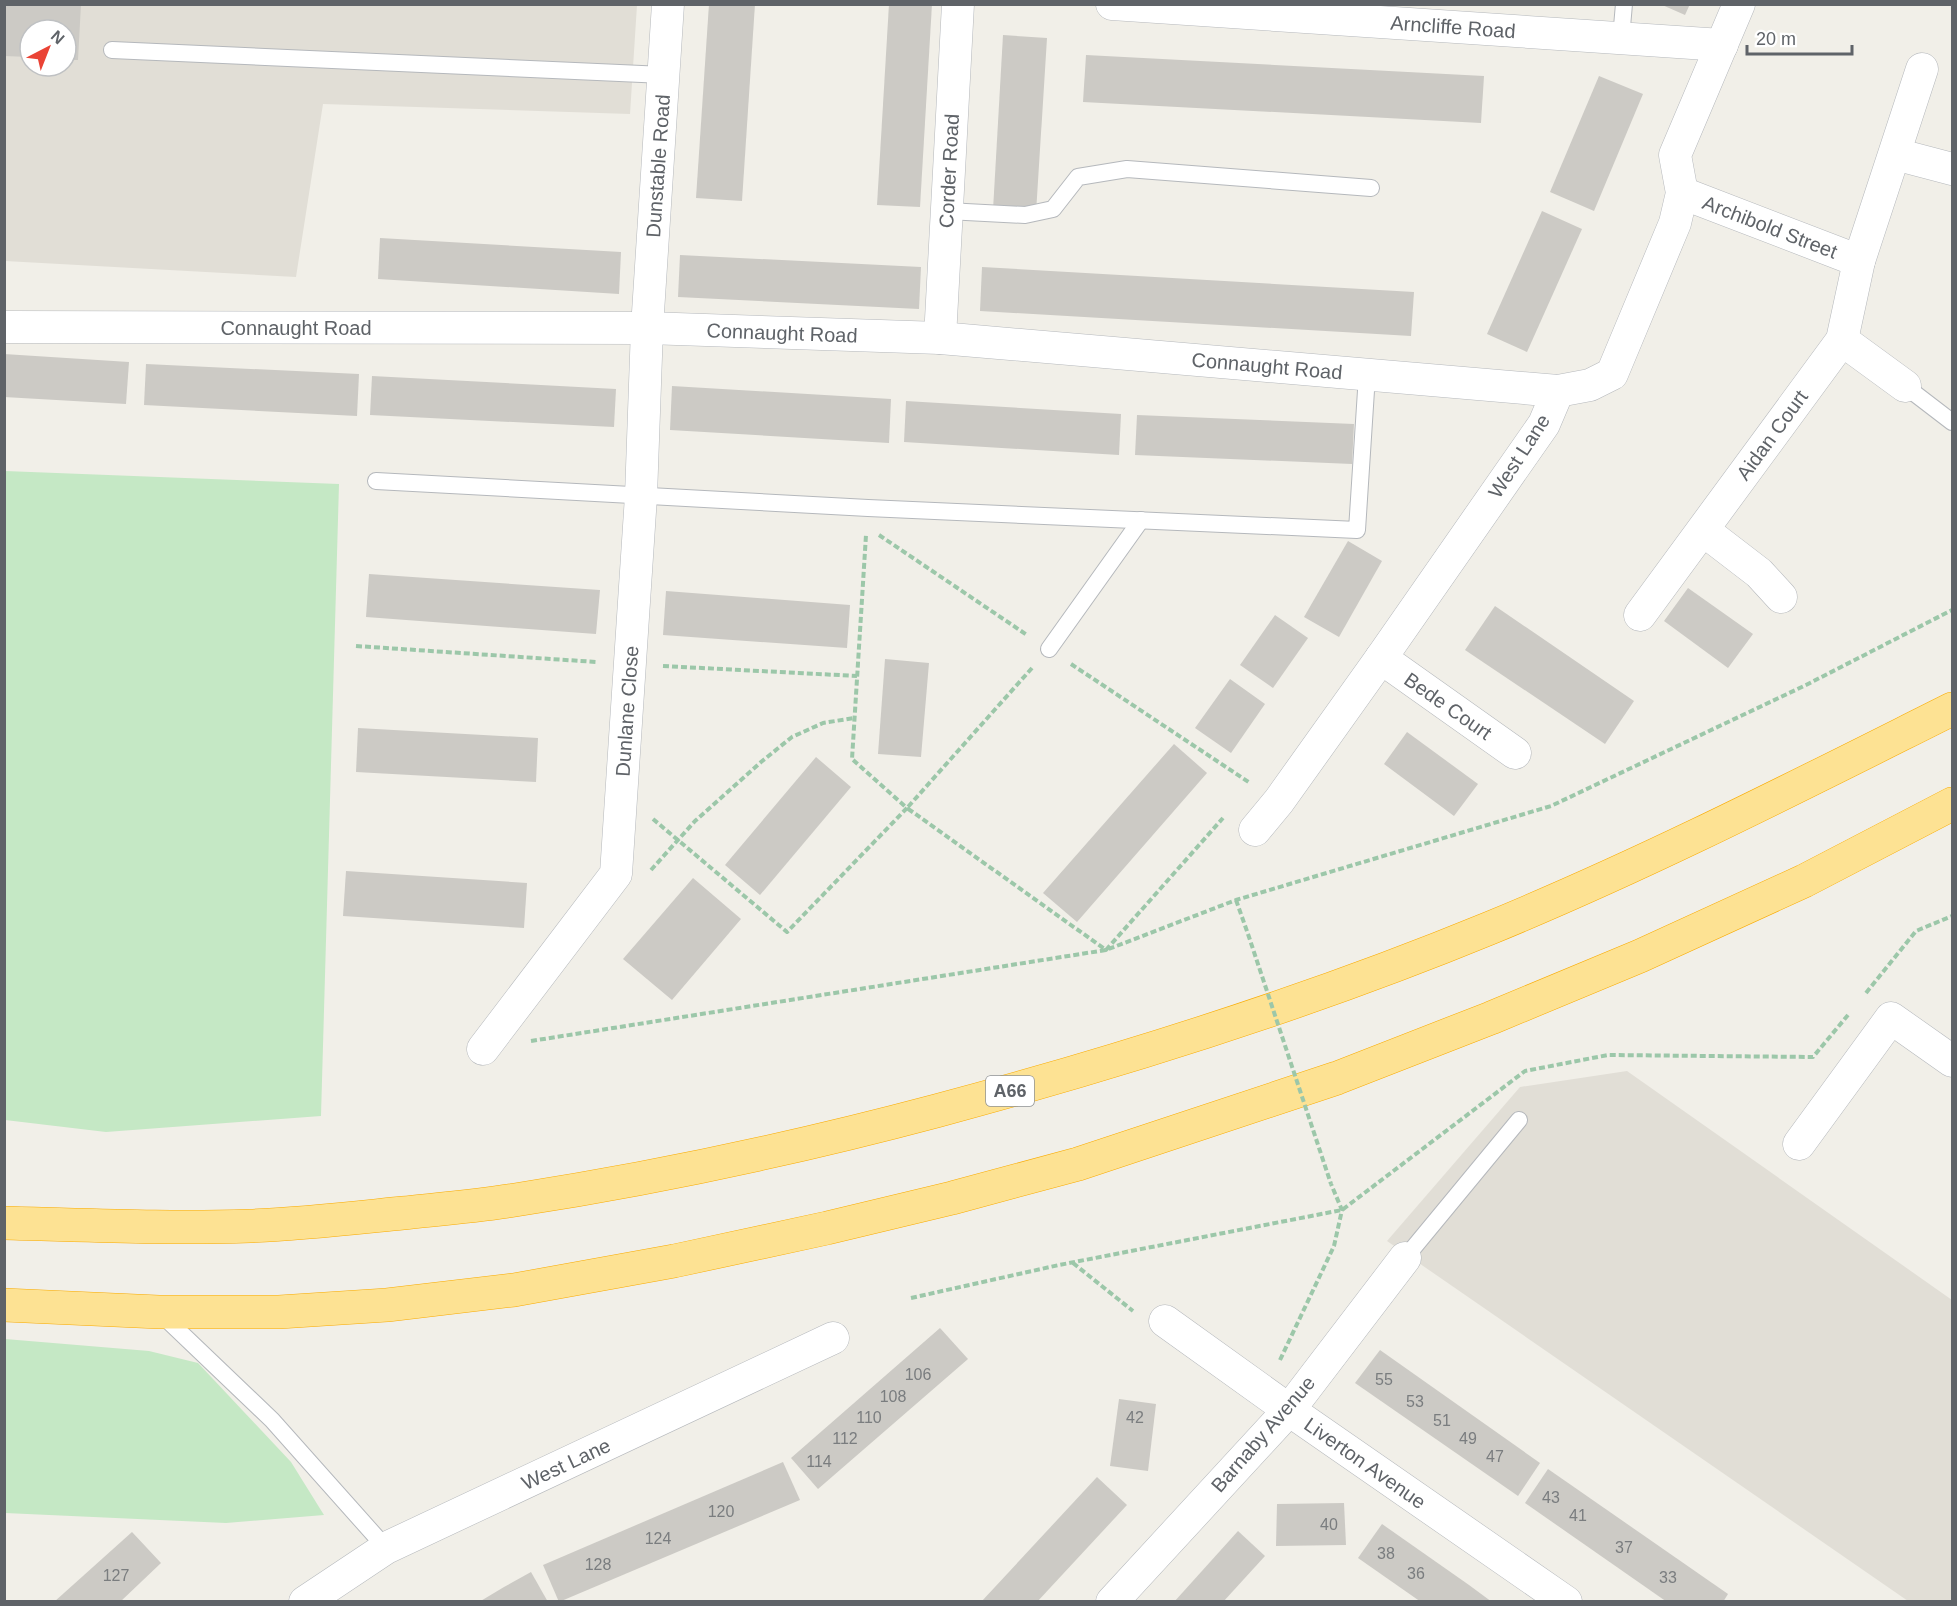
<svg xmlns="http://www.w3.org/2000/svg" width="1957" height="1606" font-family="Arial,sans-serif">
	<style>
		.education { fill: #e1ded6; fill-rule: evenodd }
		.green { fill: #c5e8c5 }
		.building { fill: #cccac5 }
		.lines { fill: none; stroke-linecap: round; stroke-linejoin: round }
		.lane-casing { stroke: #b5b8bc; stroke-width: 18 }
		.street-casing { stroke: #b5b8bc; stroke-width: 33 }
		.highway-casing { stroke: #f9ab00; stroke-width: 34 }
		.path { stroke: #9cc7a9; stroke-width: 4; stroke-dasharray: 6 3; stroke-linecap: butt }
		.lane { stroke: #fff; stroke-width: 16 }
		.street { stroke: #fff; stroke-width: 32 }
		.highway { stroke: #fde293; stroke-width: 33 }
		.path-bridge { stroke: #9cc7a9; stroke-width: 4; stroke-dasharray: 6 3; stroke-linecap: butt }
		.labels { text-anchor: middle; stroke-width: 4.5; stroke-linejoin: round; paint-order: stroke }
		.number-label { font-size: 16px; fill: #7a7d7f }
		.shield { fill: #fff; stroke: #8f9295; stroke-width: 1.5 }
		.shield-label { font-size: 18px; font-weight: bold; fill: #5f6368 }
		.street-label { font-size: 20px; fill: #5f6368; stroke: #fff }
	</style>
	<rect width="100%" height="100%" fill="#f1efe8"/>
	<g class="education">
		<path d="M4,5H637L630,114L323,104L296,277L5,261ZM30,30H66V66H30Z"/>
		<path d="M1627,1071L1952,1300V1601H1908L1387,1241L1520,1087Z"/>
	</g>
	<g class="green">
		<path d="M5,471L339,484L321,1116L106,1132L5,1120Z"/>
		<path d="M5,1339L149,1351L198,1363L291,1462L324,1515L226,1523L5,1513Z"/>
	</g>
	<g class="building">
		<path d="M4,4H81L78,60H66V30H30V57L4,56Z"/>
		<path d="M709,4H755L742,201L696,198Z"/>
		<path d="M889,4H932L920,207L877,205Z"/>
		<path d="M1660,4H1690L1685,15Z"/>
		<path d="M1003,35L1047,38L1036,213L993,210Z"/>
		<path d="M1086,55L1484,76L1481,123L1083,102Z"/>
		<path d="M1599,76L1643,94L1594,211L1550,192Z"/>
		<path d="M1542,211L1582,229L1527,352L1487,334Z"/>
		<path d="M380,238L621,252L619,294L378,279Z"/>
		<path d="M680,255L921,267L919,309L678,297Z"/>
		<path d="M982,267L1414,292L1411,336L980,311Z"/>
		<path d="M4,354L129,362L126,404L4,397Z"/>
		<path d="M146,364L359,374L357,416L144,405Z"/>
		<path d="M372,376L616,389L614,427L370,415Z"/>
		<path d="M672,386L891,399L889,443L670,430Z"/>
		<path d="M906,401L1121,414L1119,455L904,442Z"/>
		<path d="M1137,415L1354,424L1352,464L1135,455Z"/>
		<path d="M1348,541L1382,561L1339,637L1304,617Z"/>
		<path d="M369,574L600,590L596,634L366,617Z"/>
		<path d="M1688,588L1753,634L1728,668L1664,621Z"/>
		<path d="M666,591L850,605L847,648L663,635Z"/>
		<path d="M1495,606L1634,701L1605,744L1465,650Z"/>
		<path d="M1275,615L1308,638L1273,688L1240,665Z"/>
		<path d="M885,659L929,663L921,757L878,754Z"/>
		<path d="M1230,679L1265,704L1231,753L1195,728Z"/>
		<path d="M358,728L538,738L536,782L356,772Z"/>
		<path d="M1407,732L1478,784L1454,816L1384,764Z"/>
		<path d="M1174,744L1207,773L1077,922L1043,893Z"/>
		<path d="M816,757L851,787L760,895L725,865Z"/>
		<path d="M346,871L527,883L524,928L343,916Z"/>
		<path d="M693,878L741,919L672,1000L623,959Z"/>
		<path d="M940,1328L968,1359L818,1489L791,1458Z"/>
		<path d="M1380,1350L1540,1463L1518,1496L1355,1383Z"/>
		<path d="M1119,1399L1156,1404L1148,1471L1110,1466Z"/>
		<path d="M783,1462L800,1500L559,1602L543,1565Z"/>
		<path d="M1548,1469L1728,1594L1723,1602H1667L1525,1503Z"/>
		<path d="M1097,1477L1127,1505L1037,1602H981Z"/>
		<path d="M1344,1503L1346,1545L1276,1546L1277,1504Z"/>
		<path d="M1382,1524L1469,1585L1492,1602H1421L1358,1558Z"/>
		<path d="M1238,1531L1265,1556L1223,1602H1174Z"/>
		<path d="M132,1532L161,1563L120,1602H54Z"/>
		<path d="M531,1572L548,1602H479L504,1587Z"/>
	</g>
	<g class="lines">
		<defs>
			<g id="lane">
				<path d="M1621,38L1624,4"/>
				<path d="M112,50L664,75"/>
				<path d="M947,211L1025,215L1053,209L1078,177L1127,169L1371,188"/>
				<path d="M1905,386L1952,422"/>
				<path d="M376,481L868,508L1357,530L1367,375"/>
				<path d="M1049,649L1141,520"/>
				<path d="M1405,1258L1519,1120"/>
				<path d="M160,1313L272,1420L386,1548"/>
			</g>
			<g id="street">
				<path d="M1112,4L1722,45"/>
				<path d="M1895,154L1952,169"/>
				<path d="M1682,193L1859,261"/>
				<path d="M4,327L647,328L940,338L1558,391"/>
				<path d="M940,338L958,4"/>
				<path d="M1842,340L1905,386"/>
				<path d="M1703,530L1759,573L1781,597"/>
				<path d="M1640,615L1842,340L1859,261L1922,69"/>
				<path d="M1381,658L1515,753"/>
				<path d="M1255,830L1279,801L1381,658L1544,424L1558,391L1590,385L1612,374L1675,223L1682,193L1675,155L1739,4"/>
				<path d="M483,1049L616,874L641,496L647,328L668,4"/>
				<path d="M1799,1144L1891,1018L1952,1061"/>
				<path d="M1165,1321L1289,1410L1566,1602"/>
				<path d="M305,1602L386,1548L833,1338"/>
				<path d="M1112,1602L1289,1410L1405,1258"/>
			</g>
			<g id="highway">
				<path d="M4,1223C86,1225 169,1229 250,1226C301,1224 353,1218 403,1213C441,1209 478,1206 515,1200C657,1178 797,1148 936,1111C1123,1061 1310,1002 1490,928C1648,863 1800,785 1952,709"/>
				<path d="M4,1305L159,1312H279L387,1305L514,1290L674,1261L827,1228L952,1198L1078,1164L1337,1078L1491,1018L1640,956L1804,881L1952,804"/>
			</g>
		</defs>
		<use href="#lane" class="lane-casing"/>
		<use href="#street" class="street-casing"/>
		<use href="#highway" class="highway-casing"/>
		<g class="path">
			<path d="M879,535L1027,635"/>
			<path d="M356,646L596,662"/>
			<path d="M1071,664L1250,783"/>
			<path d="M663,666L857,676"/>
			<path d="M1032,668L907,808L1106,950L1223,818"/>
			<path d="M653,819L787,932L907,808L852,759L866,535"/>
			<path d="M651,870L695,821L761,762L792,737L823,723L854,718"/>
			<path d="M1236,900L1248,934"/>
			<path d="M1866,993L1916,931L1952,916"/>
			<path d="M531,1041L1106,950L1236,900L1551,806L1806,685L1952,610"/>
			<path d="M1073,1263L1133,1311"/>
			<path d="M911,1298L1059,1265L1342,1210L1525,1071L1608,1055L1813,1057L1848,1015"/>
			<path d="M1280,1360L1334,1246L1342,1210L1331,1184"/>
		</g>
		<use href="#lane" class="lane"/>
		<use href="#street" class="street"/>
		<use href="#highway" class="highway"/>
		<path class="path-bridge" d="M1248,934L1331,1184"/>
	</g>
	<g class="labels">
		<g class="number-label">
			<text x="918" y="1380">106</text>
			<text x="1384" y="1385">55</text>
			<text x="893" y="1402">108</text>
			<text x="1415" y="1407">53</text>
			<text x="869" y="1423">110</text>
			<text x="1135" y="1423">42</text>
			<text x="1442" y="1426">51</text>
			<text x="845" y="1444">112</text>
			<text x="1468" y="1444">49</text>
			<text x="1495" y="1462">47</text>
			<text x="819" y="1467">114</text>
			<text x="1551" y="1503">43</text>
			<text x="721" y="1517">120</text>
			<text x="1578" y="1521">41</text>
			<text x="1329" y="1530">40</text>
			<text x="658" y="1544">124</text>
			<text x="1624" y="1553">37</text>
			<text x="1386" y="1559">38</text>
			<text x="598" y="1570">128</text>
			<text x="1416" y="1579">36</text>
			<text x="116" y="1581">127</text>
			<text x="1668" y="1583">33</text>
		</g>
		<rect class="shield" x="986" y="1076" width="48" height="30" rx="4.5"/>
		<g class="shield-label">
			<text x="1010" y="1097">A66</text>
		</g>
		<g class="street-label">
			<text transform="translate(1453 27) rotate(4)" y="7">Arncliffe Road</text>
			<text transform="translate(658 166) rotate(-86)" y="7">Dunstable Road</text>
			<text transform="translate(949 171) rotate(-87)" y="7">Corder Road</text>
			<text transform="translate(1770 227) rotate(21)" y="7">Archibold Street</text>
			<text x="296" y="335">Connaught Road</text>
			<text transform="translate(782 333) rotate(2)" y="7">Connaught Road</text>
			<text transform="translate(1267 366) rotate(5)" y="7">Connaught Road</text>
			<text transform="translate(1772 435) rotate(-54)" y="7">Aidan Court</text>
			<text transform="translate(1519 456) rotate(-57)" y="7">West Lane</text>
			<text transform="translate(1448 706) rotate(35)" y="7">Bede Court</text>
			<text transform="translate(627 711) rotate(-86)" y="7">Dunlane Close</text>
			<text transform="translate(1263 1434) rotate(-49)" y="7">Barnaby Avenue</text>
			<text transform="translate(1365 1463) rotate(35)" y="7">Liverton Avenue</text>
			<text transform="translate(566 1464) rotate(-25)" y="7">West Lane</text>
		</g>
	</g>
	<rect width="1957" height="1606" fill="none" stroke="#5f6368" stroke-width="12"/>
	<g transform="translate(48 48) rotate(42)"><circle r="28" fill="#ffffff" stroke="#bfc1c3" stroke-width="1.5"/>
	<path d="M0-4.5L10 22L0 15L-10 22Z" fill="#ea4335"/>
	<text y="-9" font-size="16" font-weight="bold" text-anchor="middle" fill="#5f6368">N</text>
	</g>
	<path d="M1747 45v9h105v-9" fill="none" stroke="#5f6368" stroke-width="3"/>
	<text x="1756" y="45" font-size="18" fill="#5f6368" stroke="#ffffff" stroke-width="4.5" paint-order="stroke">20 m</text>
</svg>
